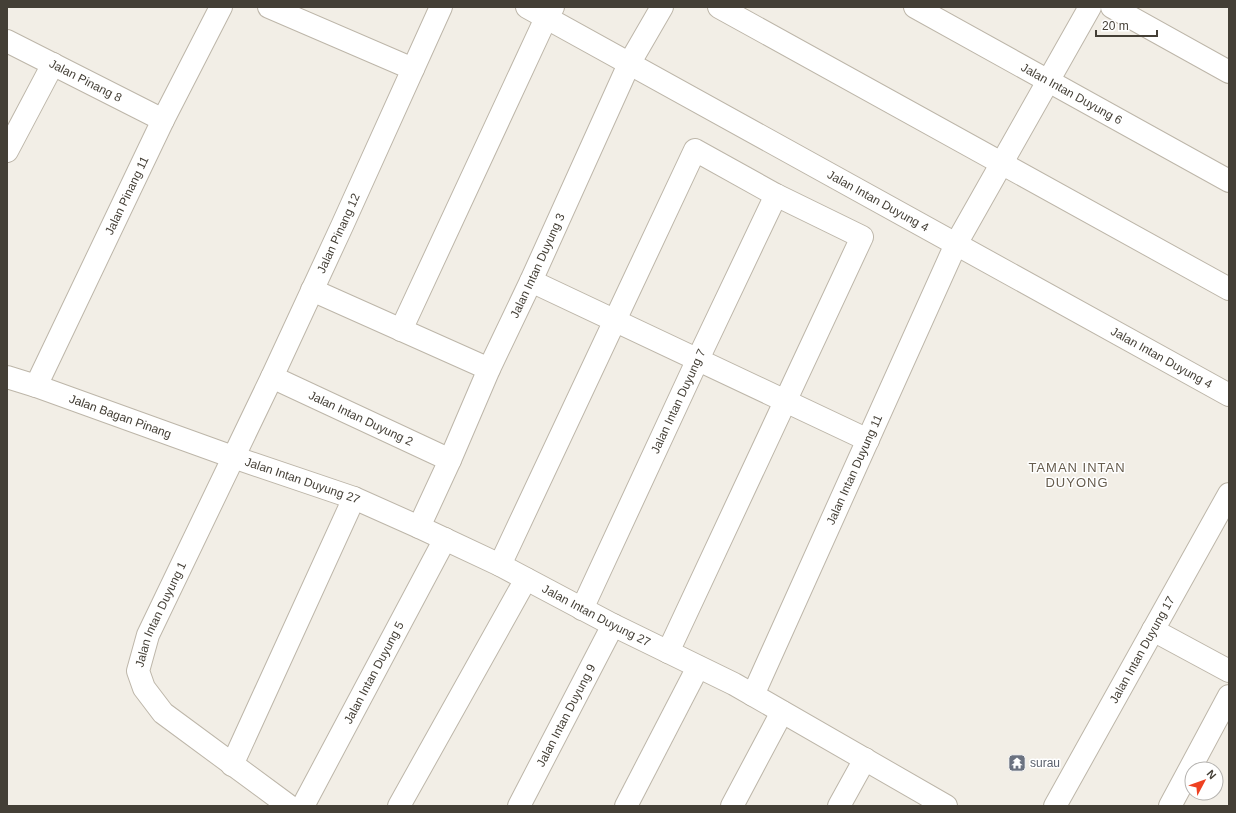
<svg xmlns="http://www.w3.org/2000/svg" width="1236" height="813" font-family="Arial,sans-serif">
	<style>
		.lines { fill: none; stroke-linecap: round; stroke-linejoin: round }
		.minor-casing { stroke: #bdb6a9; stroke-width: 24 }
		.minor { stroke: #fff; stroke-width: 22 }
		.labels { text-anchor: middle; stroke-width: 3; stroke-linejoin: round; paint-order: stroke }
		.street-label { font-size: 12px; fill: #443f36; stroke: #fff }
		.worship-label { font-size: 12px; fill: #5b616d; stroke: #fff; text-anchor: start }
		.neighbourhood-label { font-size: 13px; letter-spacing: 1px; fill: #665c4d; stroke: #fff }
	</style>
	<rect width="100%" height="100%" fill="#f2eee6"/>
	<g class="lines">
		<defs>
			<g id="minor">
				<path d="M269,7L413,69"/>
				<path id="s1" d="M527,7L1229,395"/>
				<path d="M719,7L1229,289"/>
				<path id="s2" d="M915,7L1229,181"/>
				<path d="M1112,7L1229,72"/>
				<path id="s3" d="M7,41L163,120"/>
				<path d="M7,151L53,64"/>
				<path d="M531,281L868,440"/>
				<path d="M312,290L489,369"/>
				<path d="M401,330L546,18L553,7"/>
				<path id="s4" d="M7,377L36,386L233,457L354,498L419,527L500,565L613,625L734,684L946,806"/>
				<path id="s5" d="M272,377L450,460"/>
				<path id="s6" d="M36,386L163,120L221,7"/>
				<path id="s7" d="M419,527L450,460L489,369L531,281L629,64L662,7"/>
				<path d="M500,565L695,150L776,195L862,237L668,652"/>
				<path id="s8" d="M582,609L698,359L776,195"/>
				<path d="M1153,630L1229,671"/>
				<path id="s9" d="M753,695L956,244L1090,7"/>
				<path d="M232,765L354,498"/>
				<path id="s10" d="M289,806L163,713L144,688L138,671L148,635L272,377L342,226L441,7"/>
				<path id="s11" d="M303,806L445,539"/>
				<path d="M399,806L526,579"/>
				<path id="s12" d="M519,806L613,625"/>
				<path d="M626,806L698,667"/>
				<path d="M732,806L782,712"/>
				<path d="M839,806L865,759"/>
				<path id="s13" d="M1055,806L1229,494"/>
				<path d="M1170,806L1229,696"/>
			</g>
		</defs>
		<use href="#minor" class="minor-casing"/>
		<use href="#minor" class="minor"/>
	</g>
	<defs>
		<symbol id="temple-square" viewBox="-11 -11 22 22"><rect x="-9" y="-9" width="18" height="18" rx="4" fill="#6b7280" stroke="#fff"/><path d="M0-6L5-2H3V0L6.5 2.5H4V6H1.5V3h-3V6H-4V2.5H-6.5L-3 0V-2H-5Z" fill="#fff"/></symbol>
	</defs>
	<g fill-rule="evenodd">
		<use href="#temple-square" x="1007" y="753" width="20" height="20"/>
	</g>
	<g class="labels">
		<g class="street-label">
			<text dy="4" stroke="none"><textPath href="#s3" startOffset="88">Jalan Pinang 8</textPath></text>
			<text dy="4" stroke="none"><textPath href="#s2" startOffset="179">Jalan Intan Duyung 6</textPath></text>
			<text dy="4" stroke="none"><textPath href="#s6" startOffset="211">Jalan Pinang 11</textPath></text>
			<text dy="4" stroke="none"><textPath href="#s1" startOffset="401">Jalan Intan Duyung 4</textPath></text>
			<text dy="4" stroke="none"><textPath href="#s10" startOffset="688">Jalan Pinang 12</textPath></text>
			<text dy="4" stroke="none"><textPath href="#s7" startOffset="287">Jalan Intan Duyung 3</textPath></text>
			<text dy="4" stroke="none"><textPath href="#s1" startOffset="725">Jalan Intan Duyung 4</textPath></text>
			<text dy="4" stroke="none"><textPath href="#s8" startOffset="229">Jalan Intan Duyung 7</textPath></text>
			<text dy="4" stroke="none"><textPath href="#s4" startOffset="120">Jalan Bagan Pinang</textPath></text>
			<text dy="4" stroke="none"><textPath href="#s5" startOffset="98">Jalan Intan Duyung 2</textPath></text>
			<text dy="4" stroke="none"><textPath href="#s9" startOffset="247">Jalan Intan Duyung 11</textPath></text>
			<text dy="4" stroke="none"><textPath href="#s4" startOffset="313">Jalan Intan Duyung 27</textPath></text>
			<text dy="4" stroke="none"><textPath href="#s10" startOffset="267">Jalan Intan Duyung 1</textPath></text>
			<text dy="4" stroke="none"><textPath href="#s4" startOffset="637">Jalan Intan Duyung 27</textPath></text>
			<text dy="4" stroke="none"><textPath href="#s13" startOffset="179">Jalan Intan Duyung 17</textPath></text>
			<text dy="4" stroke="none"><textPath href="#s11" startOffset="151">Jalan Intan Duyung 5</textPath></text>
			<text dy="4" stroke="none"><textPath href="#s12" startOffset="102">Jalan Intan Duyung 9</textPath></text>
		</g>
		<g class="worship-label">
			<text x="1030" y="767">surau</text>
		</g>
		<g class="neighbourhood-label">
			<text x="1077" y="472">TAMAN INTAN<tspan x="1077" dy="15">DUYONG</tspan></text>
		</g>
	</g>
	<rect width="1236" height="813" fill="none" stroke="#443f36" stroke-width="16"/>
	<g transform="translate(1204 781) rotate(49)"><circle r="19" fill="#ffffff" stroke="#b4b2af"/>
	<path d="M0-3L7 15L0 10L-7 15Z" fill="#ee4121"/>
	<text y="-6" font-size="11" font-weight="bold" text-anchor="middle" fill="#443f36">N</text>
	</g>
	<path d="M1096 30v6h61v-6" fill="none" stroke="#443f36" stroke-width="2"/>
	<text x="1102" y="30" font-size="12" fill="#443f36" stroke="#ffffff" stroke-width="3" paint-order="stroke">20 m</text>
</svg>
